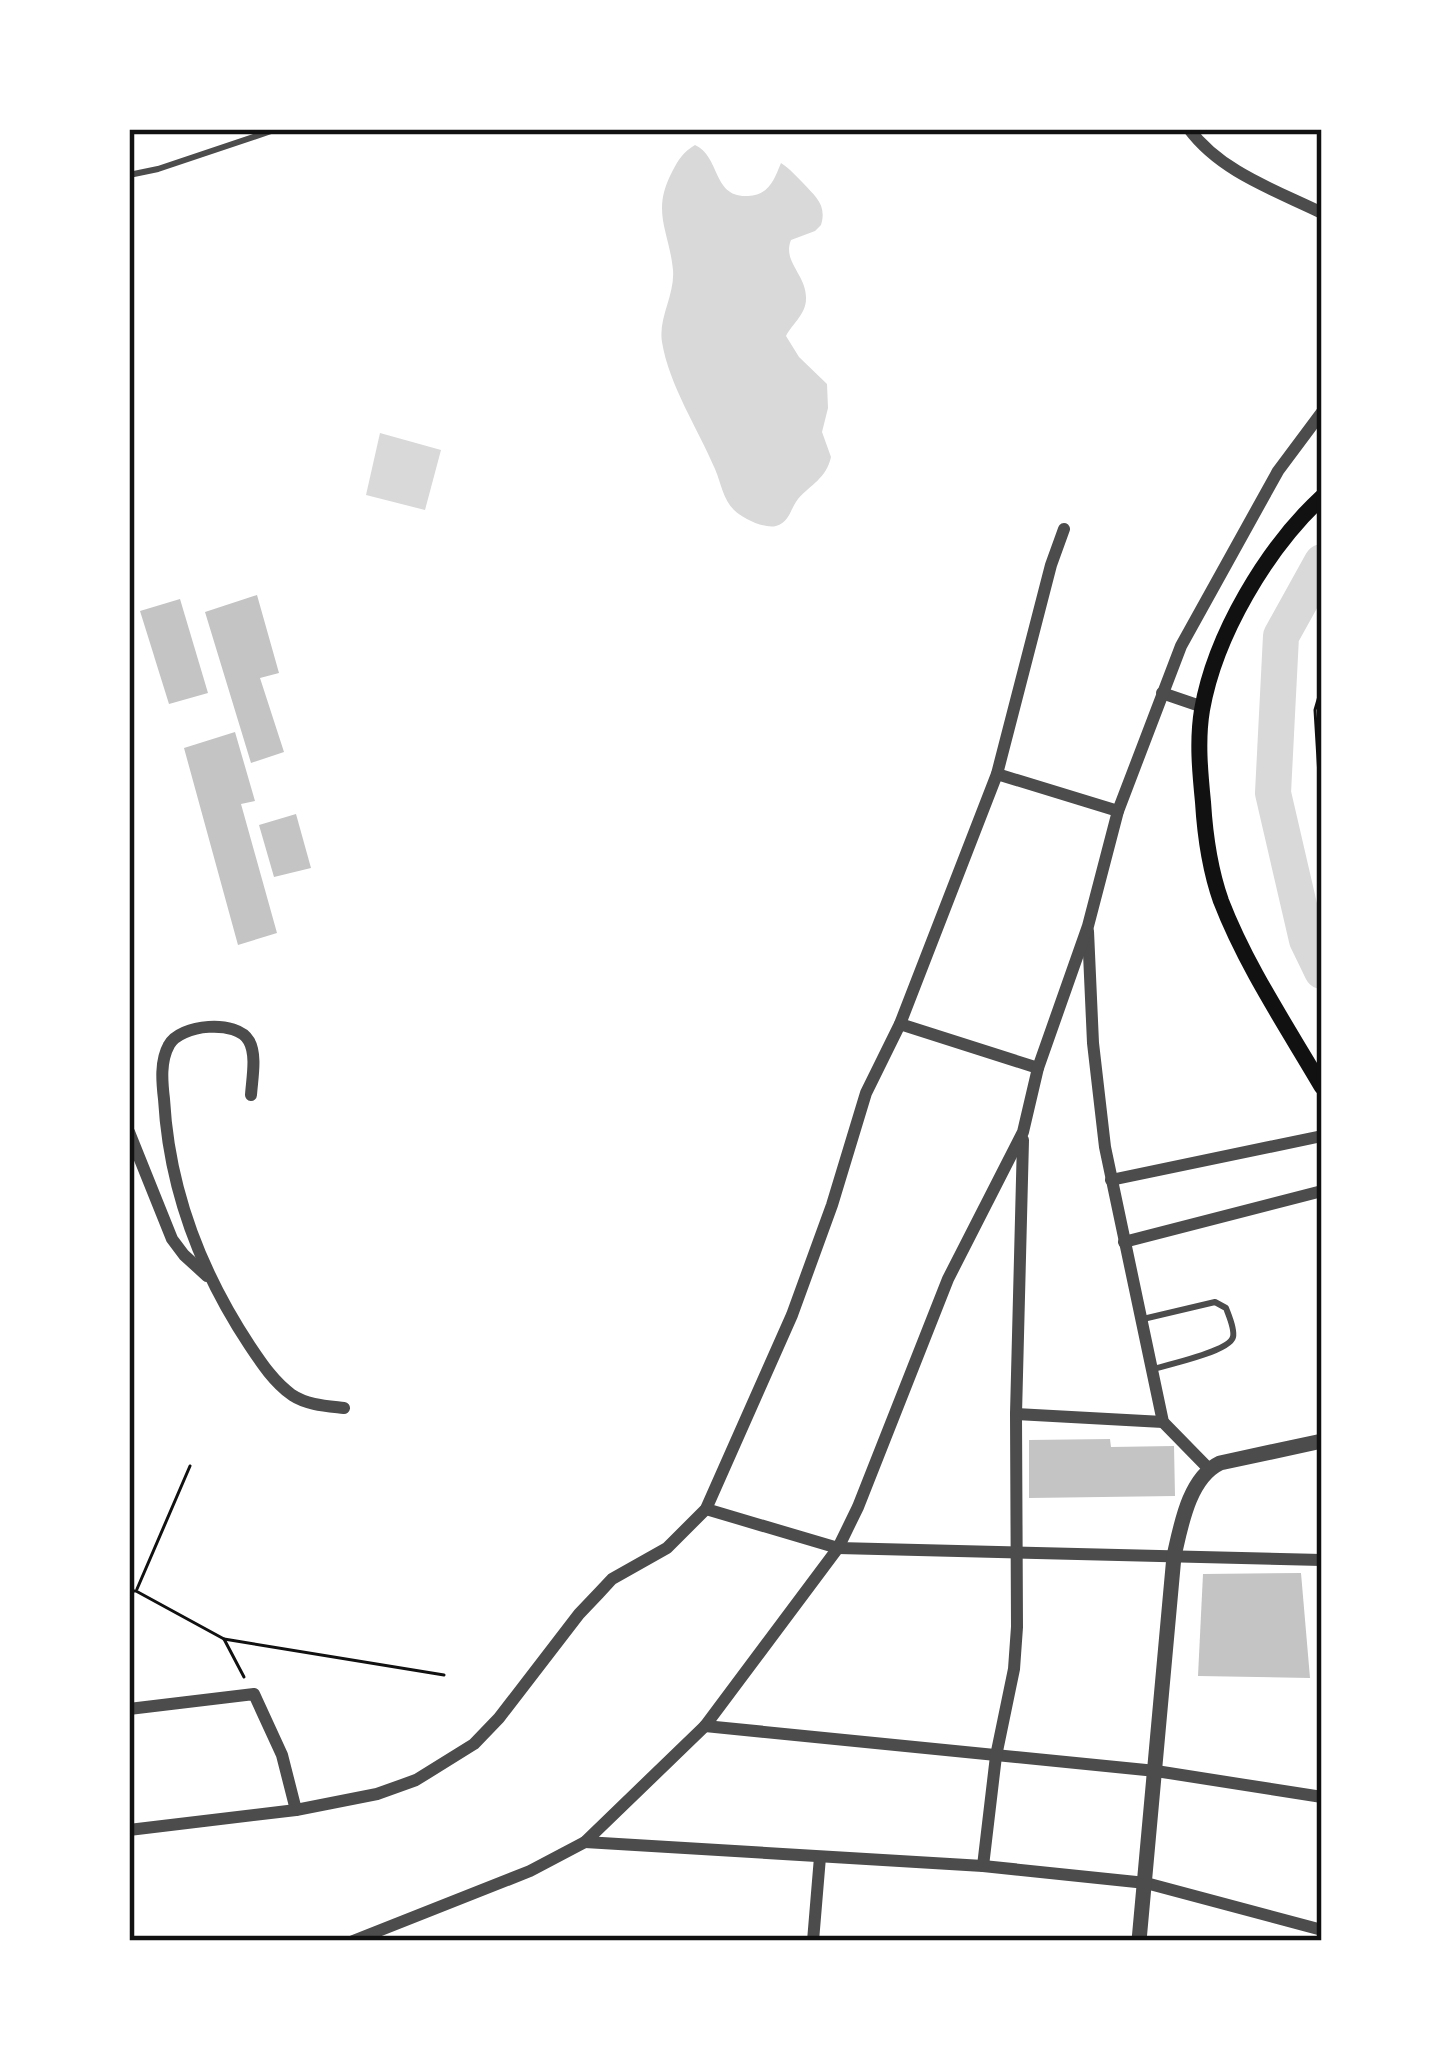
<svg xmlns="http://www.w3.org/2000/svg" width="1451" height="2070" font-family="'Open Sans',sans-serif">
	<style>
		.water { fill: #d9d9d9 }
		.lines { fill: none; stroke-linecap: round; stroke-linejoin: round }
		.river { stroke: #d9d9d9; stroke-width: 36 }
		.building { fill: #c4c4c4 }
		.path { stroke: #111; stroke-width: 3 }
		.service { stroke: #4c4c4c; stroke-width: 6 }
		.minor { stroke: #4c4c4c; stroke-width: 12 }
		.tertiary { stroke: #4c4c4c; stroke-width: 15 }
		.secondary { stroke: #111; stroke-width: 16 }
		.neatline { fill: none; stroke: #111; stroke-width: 4.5 }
	</style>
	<rect width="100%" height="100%" fill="#fff"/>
	<g class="water">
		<path d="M695,145C721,157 712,198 748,196C769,195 774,180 781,163C790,169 795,175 803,183C816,197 827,205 821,225L815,231L791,240C782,262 807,275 806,299C806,314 793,323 786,336L799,357L827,384L828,408L822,432L831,457C826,479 811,484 798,499C790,509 790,522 776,526C764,529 742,518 734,510C723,499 721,483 715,469C698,429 669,385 662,342C658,318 675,295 673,270C669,230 651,212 672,172C678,160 683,152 695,145Z"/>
		<path d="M380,433L441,450L425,510L366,495Z"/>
	</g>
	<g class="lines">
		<path class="river" d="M1322,562L1281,636L1273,793L1307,940L1322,971"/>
	</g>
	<g class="building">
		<path d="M257,595L279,673L260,678L284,752L251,763L205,612Z"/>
		<path d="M180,599L208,693L169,704L140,611Z"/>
		<path d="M235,732L255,801L241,804L277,933L238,945L184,748Z"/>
		<path d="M296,814L311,868L274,877L259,825Z"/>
		<path d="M1110,1439L1111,1447L1174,1446L1175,1496L1029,1498V1440Z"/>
		<path d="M1301,1573L1310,1678L1198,1676L1203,1574Z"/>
	</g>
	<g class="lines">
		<g class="path">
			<path d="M1322,686L1315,710L1322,825"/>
			<path d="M137,1589L190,1466"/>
			<path d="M129,1591H136L224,1639L244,1677"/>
			<path d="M224,1639L444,1675"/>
		</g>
		<g class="service">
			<path d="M129,175L158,169L277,129"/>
			<path d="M1143,1319L1215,1302L1226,1308C1229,1316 1235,1329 1233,1337C1230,1351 1168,1365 1153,1369"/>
		</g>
		<g class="minor">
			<path d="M1189,129C1221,172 1275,190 1322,213"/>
			<path d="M1162,693L1203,707"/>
			<path d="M997,774L1118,811"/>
			<path d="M1088,931L1093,1043L1105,1147L1163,1422L1209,1469"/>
			<path d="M900,1024L1038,1068"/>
			<path d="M251,1095C252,1079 257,1055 249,1041C237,1019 180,1024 169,1045C160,1061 162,1082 164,1099C169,1188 201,1272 250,1346C262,1364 274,1382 292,1395C307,1405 327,1406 344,1408"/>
			<path d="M129,1132L172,1239L184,1255L207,1276"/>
			<path d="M1111,1180L1322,1136"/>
			<path d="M1124,1242L1322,1191"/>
			<path d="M1016,1414L1163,1422"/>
			<path d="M706,1509L838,1548L1322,1560"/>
			<path d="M129,1709L254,1694L282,1755L296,1810"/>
			<path d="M705,1726L1156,1771L1322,1797"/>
			<path d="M129,1830L296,1810L377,1794L416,1780L474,1744L499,1718L579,1614L599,1593L612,1579L667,1548L706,1509L792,1315L832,1205L866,1093L900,1024L997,774L1051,565L1064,529"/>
			<path d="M585,1842L983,1866L1146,1883L1322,1930"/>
			<path d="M983,1866L996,1756L1014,1669L1017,1627L1016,1414L1023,1140"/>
			<path d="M353,1941L530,1871L585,1842L705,1726L838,1548L858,1507L948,1279L1023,1132L1038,1068L1088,926L1118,811L1181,646L1278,471L1322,412"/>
			<path d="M813,1941L820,1857"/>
		</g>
		<path class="tertiary" d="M1139,1941L1174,1556C1181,1525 1189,1478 1220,1463L1322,1441"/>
		<path class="secondary" d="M1322,497C1267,548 1215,635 1202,710C1197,740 1200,772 1203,802C1205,835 1210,870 1221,901C1246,966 1287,1027 1322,1087"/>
	</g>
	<rect width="1451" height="2070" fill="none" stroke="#ffffff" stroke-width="264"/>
	<rect x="132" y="132" width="1187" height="1806" class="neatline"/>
</svg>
